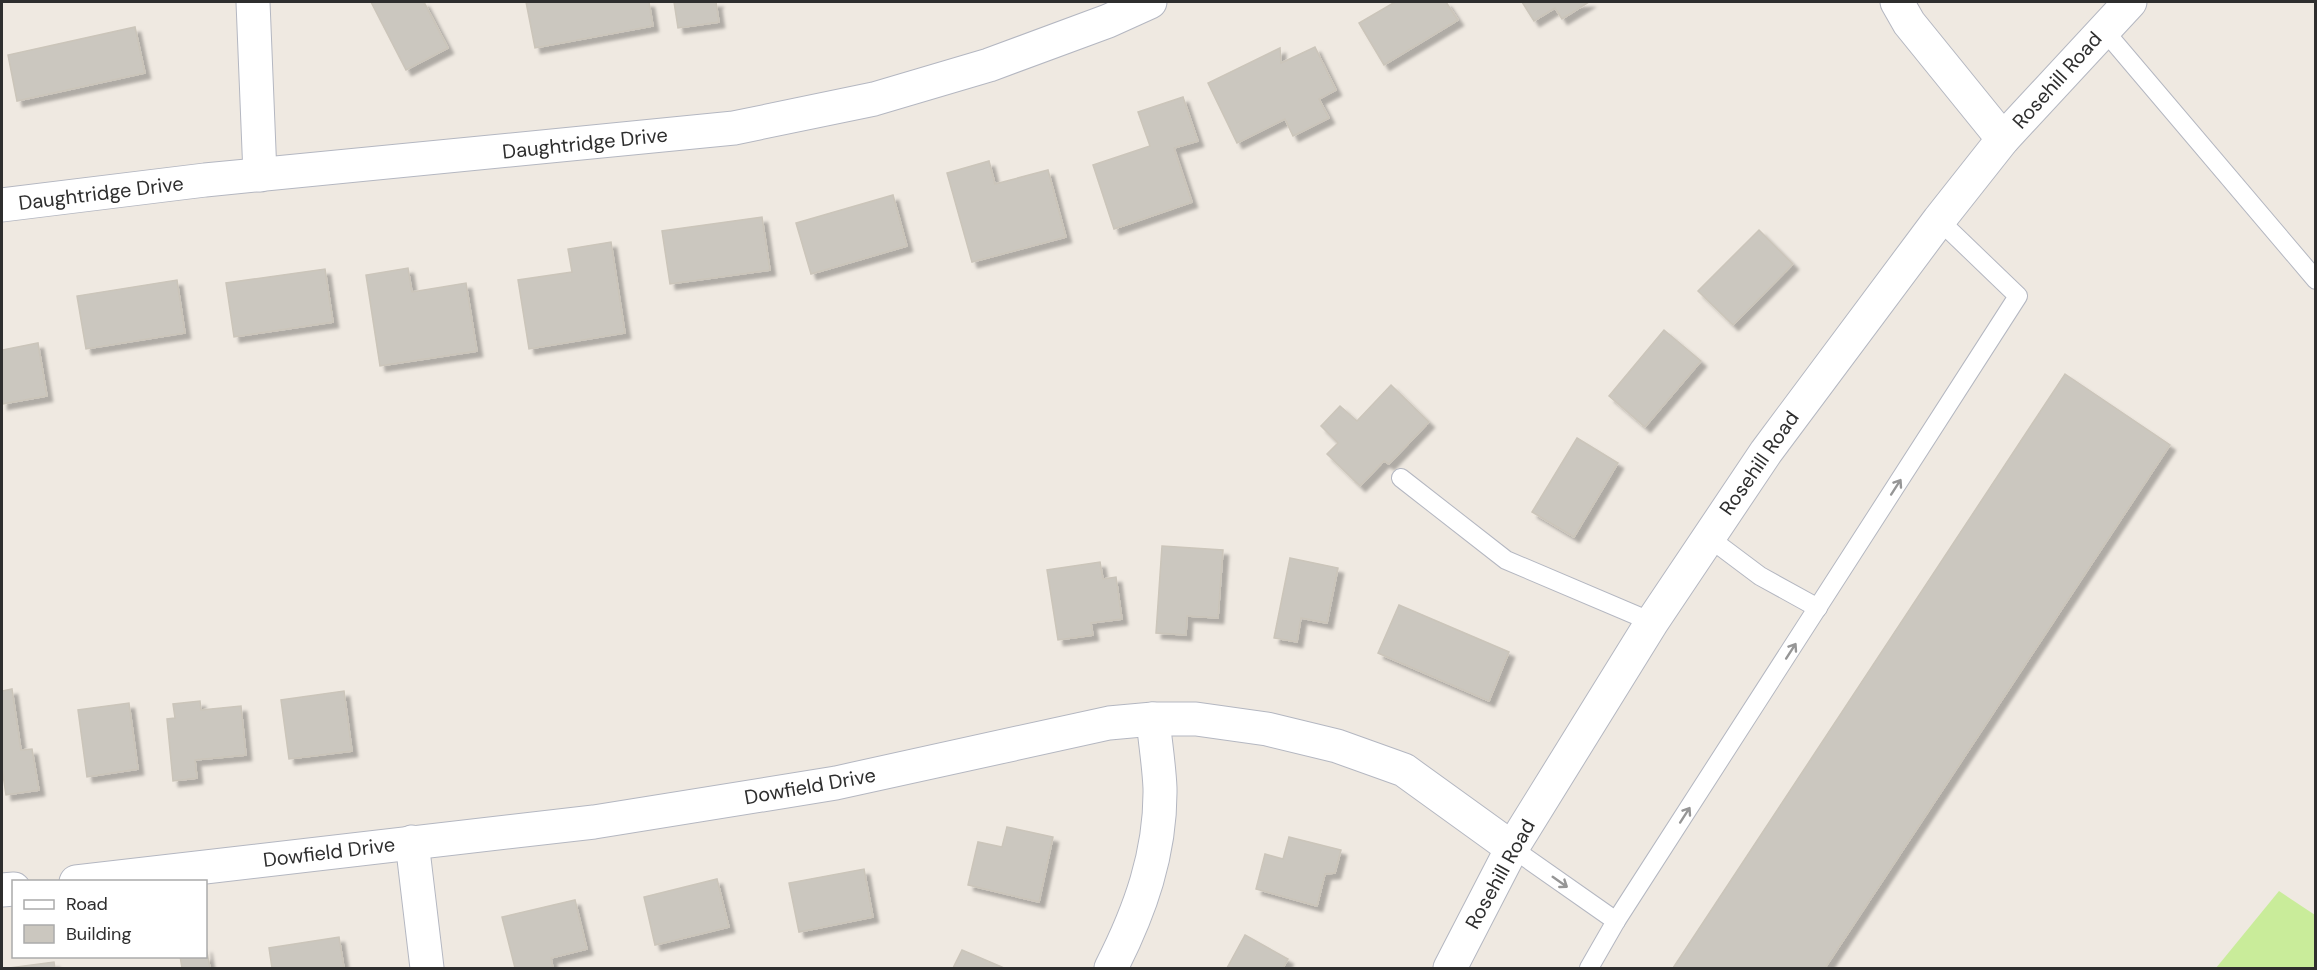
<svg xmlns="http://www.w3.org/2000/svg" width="2317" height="970" font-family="'DM Sans',sans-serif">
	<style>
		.pitch { fill: #c9ec9a }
		.building { fill: #cbc7bf; stroke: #cbc5ba; stroke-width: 1.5; filter: url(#shadow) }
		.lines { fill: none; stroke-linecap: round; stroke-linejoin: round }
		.lane-casing { stroke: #b4b7c1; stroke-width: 20 }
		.street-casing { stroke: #b4b7c1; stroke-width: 35 }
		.secondary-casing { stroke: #b4b7c1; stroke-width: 35 }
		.lane { stroke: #fff; stroke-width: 18 }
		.street { stroke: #fff; stroke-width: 33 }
		.secondary { stroke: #fff; stroke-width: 33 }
		.oneway { stroke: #969696 }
		.labels { text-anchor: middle; stroke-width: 6; stroke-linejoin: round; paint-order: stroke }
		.street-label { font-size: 20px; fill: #2e2e2e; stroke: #fff }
	</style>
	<defs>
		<filter id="shadow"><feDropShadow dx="5.5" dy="5.5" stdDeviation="1.5" flood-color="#0004"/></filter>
	</defs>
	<rect width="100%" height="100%" fill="#efe9e1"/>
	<path class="pitch" d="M2279,891L2315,915V968H2216Z"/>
	<g class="building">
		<path d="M371,2H424L448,48L406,70Z"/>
		<path d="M526,2H649L653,26L535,48Z"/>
		<path d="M674,2H719H716L719,22L678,28Z"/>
		<path d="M1395,2H1446L1458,20L1384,65L1359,23Z"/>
		<path d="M1522,2H1589L1562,19L1555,8L1534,21Z"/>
		<path d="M135,27L145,73L17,101L8,55Z"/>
		<path d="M1315,47L1336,90L1319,99L1329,118L1293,136L1285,119L1237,143L1208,83L1280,48L1281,63Z"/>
		<path d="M1183,97L1198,141L1174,148L1192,202L1114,229L1093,165L1150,146L1138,112Z"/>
		<path d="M989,161L995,184L1048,170L1066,237L972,262L947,173Z"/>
		<path d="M893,195L907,246L811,274L796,223Z"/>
		<path d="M762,217L770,270L670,284L662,231Z"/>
		<path d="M1759,230L1793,264L1733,325L1698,291Z"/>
		<path d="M611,242L625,333L529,349L518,280L572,272L568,249Z"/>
		<path d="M408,268L412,292L466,283L477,351L380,366L366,275Z"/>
		<path d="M325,269L333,322L234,337L226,283Z"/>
		<path d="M177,280L185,333L86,349L77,296Z"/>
		<path d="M1664,330L1701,361L1645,427L1609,396Z"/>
		<path d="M38,343L47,396L2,404V350Z"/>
		<path d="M2065,374L2170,445L1825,968H1673Z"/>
		<path d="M1391,385L1429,422L1389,464L1384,461L1360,486L1327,454L1338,443L1321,426L1340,406L1357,421Z"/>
		<path d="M1577,438L1618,463L1574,537L1532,512Z"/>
		<path d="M1162,546L1223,550L1218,618L1187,616L1186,635L1156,633Z"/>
		<path d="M1290,558L1338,568L1327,623L1301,618L1297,642L1274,638Z"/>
		<path d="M1100,562L1103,579L1116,577L1122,619L1091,623L1093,635L1058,640L1047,570Z"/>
		<path d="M1399,605L1509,652L1489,701L1378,653Z"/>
		<path d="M12,689L21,750L32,749L39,790L6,795L2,768V691Z"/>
		<path d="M344,691L352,751L289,759L281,700Z"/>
		<path d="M200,701L201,710L241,706L246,755L195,760L197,778L173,781L167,719L175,718L173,704Z"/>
		<path d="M129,703L138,769L87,777L78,710Z"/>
		<path d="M1007,827L1053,837L1039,902L968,885L978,842L1002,847Z"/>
		<path d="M1289,837L1341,850L1335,873L1325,874L1317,906L1256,889L1265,854L1283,859Z"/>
		<path d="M864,869L873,917L799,932L789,883Z"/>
		<path d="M717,879L729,927L655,945L644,897Z"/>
		<path d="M575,900L587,949L551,958L553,968H515L502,917Z"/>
		<path d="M1245,935L1288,959L1283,968H1227Z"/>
		<path d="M339,937L344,968H272L269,948Z"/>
		<path d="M206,947L210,968H182L180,956H206Z"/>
		<path d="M962,950L1004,968H953Z"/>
		<path d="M54,962L55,968H9Z"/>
	</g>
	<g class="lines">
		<defs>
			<g id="lane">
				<path d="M2103,29L2316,280"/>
				<path d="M1401,478L1506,560L1652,622"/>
				<path d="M1708,537L1760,576L1818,608"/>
				<path d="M1512,848L1616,921L2018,296L1939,220"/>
				<path d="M1589,968L1616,921"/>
			</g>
			<g id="street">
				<path d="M253,2L260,175"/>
				<path d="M1897,2L1909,23L2003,139"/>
				<path d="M2,205L205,180L734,128L874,99L989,65L1108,21L1150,2"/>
				<path d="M412,842L427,968"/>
				<path d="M76,882L594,822L836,783L1109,723L1153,719H1196L1267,729L1337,746L1404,770L1512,848"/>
				<path d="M2,890L14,889"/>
				<path d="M1111,968C1140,911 1161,853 1160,788C1159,765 1155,741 1153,719"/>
			</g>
			<path id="secondary" d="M1450,968L1512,848L1652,622L1766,452L1939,220L2003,139L2130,2"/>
		</defs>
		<use href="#lane" class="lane-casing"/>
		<use href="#street" class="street-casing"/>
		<use href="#secondary" class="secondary-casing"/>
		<use href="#lane" class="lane"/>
		<use href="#street" class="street"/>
		<use href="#secondary" class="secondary"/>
	</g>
	<defs><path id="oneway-shaft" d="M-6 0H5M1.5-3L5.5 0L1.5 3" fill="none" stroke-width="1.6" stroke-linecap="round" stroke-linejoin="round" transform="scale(1.5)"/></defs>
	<g class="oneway">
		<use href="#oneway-shaft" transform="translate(1896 487) rotate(-57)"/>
		<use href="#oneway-shaft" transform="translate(1791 651) rotate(-57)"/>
		<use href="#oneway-shaft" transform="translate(1685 815) rotate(-57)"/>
		<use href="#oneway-shaft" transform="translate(1560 882) rotate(35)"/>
	</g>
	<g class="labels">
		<g class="street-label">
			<text transform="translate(2057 80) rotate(-48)" y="7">Rosehill Road</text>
			<text transform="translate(585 143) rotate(-6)" y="7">Daughtridge Drive</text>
			<text transform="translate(101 193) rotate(-7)" y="7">Daughtridge Drive</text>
			<text transform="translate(1759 463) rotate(-55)" y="7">Rosehill Road</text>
			<text transform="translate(810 786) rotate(-10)" y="7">Dowfield Drive</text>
			<text transform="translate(329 852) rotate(-7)" y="7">Dowfield Drive</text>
			<text transform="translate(1500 874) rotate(-61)" y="7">Rosehill Road</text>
		</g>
	</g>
	<rect width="2317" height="970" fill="none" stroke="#2e2e2e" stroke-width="6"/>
	<rect x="12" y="880" width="195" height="78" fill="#ffffff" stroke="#ababab" stroke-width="1.5"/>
	<rect x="24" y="900" width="30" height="9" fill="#ffffff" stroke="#ababab" stroke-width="1.5"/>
	<text x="66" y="910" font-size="18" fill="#2e2e2e">Road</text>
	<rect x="24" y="925" width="30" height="18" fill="#cbc7bf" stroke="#ababab" stroke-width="1.5"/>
	<text x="66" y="940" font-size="18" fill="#2e2e2e">Building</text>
</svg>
